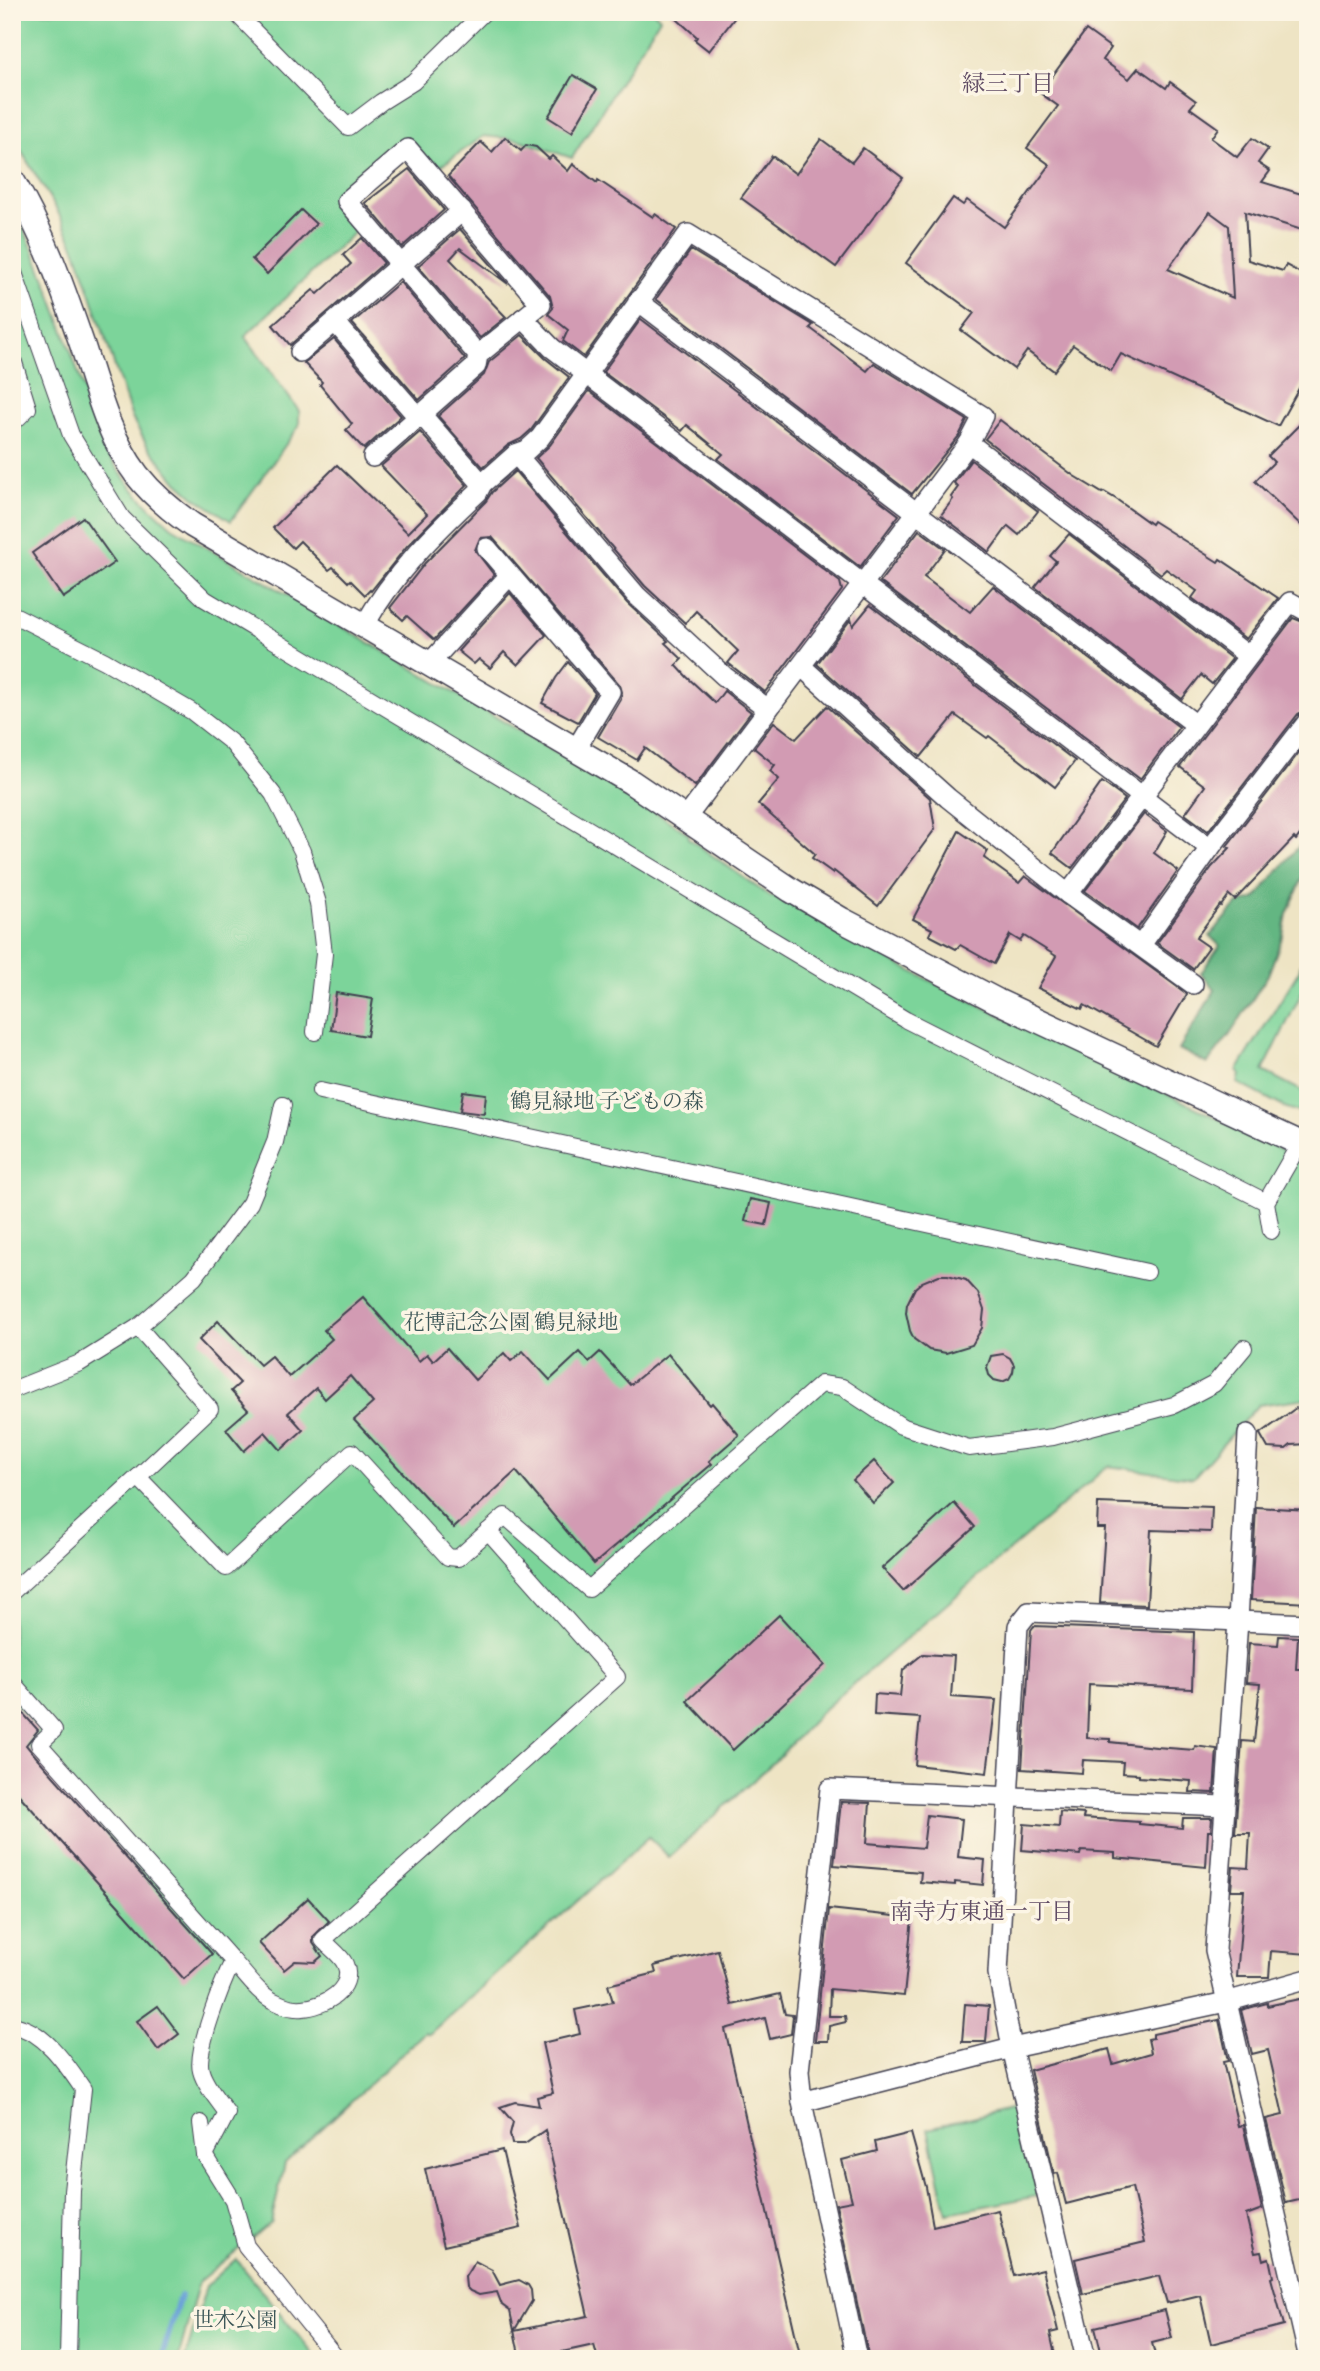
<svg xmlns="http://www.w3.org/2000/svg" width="1320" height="2371" font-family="'IM FELL Great Primer','Noto Serif JP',serif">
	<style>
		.green { fill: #7bd49a; stroke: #4e7b6a; stroke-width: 2 }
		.forest { fill: #64b682; stroke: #436c5e; stroke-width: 2 }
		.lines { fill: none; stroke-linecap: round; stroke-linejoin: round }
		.stream { stroke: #6aa2d8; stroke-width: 6 }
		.building { fill: #d29bb3; fill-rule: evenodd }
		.pedestrian-casing { stroke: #413f50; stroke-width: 18 }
		.minor-casing { stroke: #413f50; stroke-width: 22 }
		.tertiary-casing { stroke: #413f50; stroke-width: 27 }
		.pedestrian { stroke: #fff; stroke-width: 16 }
		.minor { stroke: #fff; stroke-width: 19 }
		.tertiary { stroke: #fff; stroke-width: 24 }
		.labels { text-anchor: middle; stroke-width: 7; stroke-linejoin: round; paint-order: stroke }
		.park-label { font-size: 21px; fill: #3d5758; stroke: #fcf5e5 }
		.neighbourhood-label { font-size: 23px; fill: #604c65; stroke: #fcf5e5 }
	</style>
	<rect width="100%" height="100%" fill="#fcf5e5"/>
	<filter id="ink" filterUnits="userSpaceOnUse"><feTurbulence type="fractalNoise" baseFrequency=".0143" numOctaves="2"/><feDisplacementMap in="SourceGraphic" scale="14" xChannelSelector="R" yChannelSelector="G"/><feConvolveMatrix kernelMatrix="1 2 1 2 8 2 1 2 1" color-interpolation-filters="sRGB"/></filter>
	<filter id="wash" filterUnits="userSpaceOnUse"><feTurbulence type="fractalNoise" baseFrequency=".00686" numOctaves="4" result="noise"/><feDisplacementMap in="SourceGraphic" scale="28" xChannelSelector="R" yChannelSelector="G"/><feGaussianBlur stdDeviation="1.57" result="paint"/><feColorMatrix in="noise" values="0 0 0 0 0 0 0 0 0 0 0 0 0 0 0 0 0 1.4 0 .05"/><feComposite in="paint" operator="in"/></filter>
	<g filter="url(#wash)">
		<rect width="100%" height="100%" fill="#eee4c4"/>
		<g class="green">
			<path d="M12,12H654L660,18L572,158L520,140L484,136L435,170L409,141L339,200L360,227L245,336L299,411V426L231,521L194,497L177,482L147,445L132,418L76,250L57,210L12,136Z"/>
			<path d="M12,206C41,260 59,318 79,375C89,403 97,433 112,460C127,486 150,508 172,527L627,794L689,834L688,838L771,897L776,895C880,960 991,1011 1102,1063C1171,1095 1240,1129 1308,1163V1398L1258,1405L1193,1478L1108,1466L823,1710L777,1759L669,1857L649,1837L429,2034L425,2032L285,2163L271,2223L199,2281L178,2359H12Z"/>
			<path d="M1308,945V980L1263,1071L1308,1094V1115L1284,1107L1238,1083L1240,1075L1237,1071L1299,971Z"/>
			<path d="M1021,2106L1038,2196L947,2213L928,2129Z"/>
			<path d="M236,2259L317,2359H185L206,2286Z"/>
		</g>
		<path class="forest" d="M1308,835V866L1287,914L1283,935L1268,975L1229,1036L1207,1064L1179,1049L1215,990L1201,973L1220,946L1210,936L1238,904L1255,899Z"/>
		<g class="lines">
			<path class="stream" d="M161,2359L180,2296"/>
		</g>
		<g id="blocks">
			<g class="building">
				<path d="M669,12H739L709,51L695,40L697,37Z"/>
				<path d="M1086,30L1111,48L1103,60L1129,79L1138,68L1166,88L1170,82L1196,101L1190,108L1218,128L1211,138L1237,157L1252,138L1268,149L1258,163L1270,171L1262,182L1308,196V232L1245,212L1248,260L1283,271L1286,265L1308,277V372L1278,426L1121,354L1111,371L1073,345L1054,371L1027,351L1014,369L961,330L974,313L906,263L953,198L963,205L967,200L1004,227L1050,165L1027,148L1058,106L1040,93ZM1210,212L1229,226L1233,298L1168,269Z"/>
				<path d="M573,75L597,89L572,132L548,117Z"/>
				<path d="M505,137L521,151L526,145L536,147L549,159L552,156L568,171L573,164L597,183L598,180L653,217L655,214L676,229L584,357L563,341L568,330L548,314L553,308L550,296L448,176L481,142L492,152Z"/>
				<path d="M821,139L852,162L863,148L903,178L836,267L741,198L772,156L796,174Z"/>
				<path d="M409,169L444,210L402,247L365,203Z"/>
				<path d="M301,210L316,224L267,274L252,259Z"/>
				<path d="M460,229L508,284L460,248L450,259L506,317L480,338L418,266Z"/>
				<path d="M362,238L384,263L290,345L273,325L313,290L318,294L351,264L343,255Z"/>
				<path d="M691,250L813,325L810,328L867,371L874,363L967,420L959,436L912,494L656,299Z"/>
				<path d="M400,282L465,359L419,400L352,323Z"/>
				<path d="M641,319L899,515L860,567L718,459L723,454L687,425L682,431L603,372Z"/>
				<path d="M522,335L545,358L569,377L531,430L521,439L508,445L483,467L438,416L484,375L489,362Z"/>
				<path d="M334,339L401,416L364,449L346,430L352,424L320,385L322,382L304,363Z"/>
				<path d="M589,391L840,582L842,590L765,692L728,663L738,651L696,611L685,623L645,586L536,458L550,445Z"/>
				<path d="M1308,416V532L1255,481L1274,462L1268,456Z"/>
				<path d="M1000,420L1074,476L1102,493L1104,492L1116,499L1151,524L1153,521L1218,562L1220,559L1278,598L1246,639L1192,598L1197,591L1166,569L1161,574L985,439Z"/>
				<path d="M420,432L467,485L407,546L371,591L370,590L365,595L350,580L348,582L333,567L329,570L300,541L293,548L273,528L337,465L408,533L427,514L381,466Z"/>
				<path d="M971,460L1038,511L1019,535L1008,526L989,552L941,515L953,499L951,497L958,487L954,483Z"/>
				<path d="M515,471L627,603L668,641L665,643L682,659L676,665L687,677L715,703L724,691L751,712L695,786L645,748L637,760L598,737L621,698L622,692L620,685L492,537L480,538L475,550L494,575L434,640L407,616L403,620L390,608L425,563L486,501L492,492Z"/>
				<path d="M83,517L115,562L63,598L32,553Z"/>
				<path d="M919,530L945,549L924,577L970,612L993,586L1179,727L1140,779L880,582Z"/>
				<path d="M1069,534L1232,659L1212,684L1201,675L1182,699L1035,587L1056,561L1050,556Z"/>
				<path d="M510,593L546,635L518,665L504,652L490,668L479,659L474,664L458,651Z"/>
				<path d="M870,605L1075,761L1055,787L989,736L987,738L955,715L921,757L817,664L851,619L853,626Z"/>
				<path d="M1293,618L1308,624V709L1298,714L1208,831L1185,814L1205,786L1180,767Z"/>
				<path d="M568,662L595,693L578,722L542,703L556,678Z"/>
				<path d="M827,706L930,798L935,829L878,906L834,871L833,873L812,858L815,854L758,804L779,779L770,771L775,765L754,748L774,722L796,739Z"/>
				<path d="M1307,742L1308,824L1296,840L1294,838L1235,900L1229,895L1221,906L1220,905L1196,938L1209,947L1193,969L1157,943L1212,867L1230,848L1227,846Z"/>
				<path d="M1102,782L1125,799L1072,868L1052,853Z"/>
				<path d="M1144,814L1167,831L1154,853L1178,871L1137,929L1085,891Z"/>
				<path d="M959,831L988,851L984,858L997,867L1019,883L1025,876L1187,994L1156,1046L1084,1005L1082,1009L1038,988L1056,956L1024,936L1020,941L1010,935L994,964L960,945L956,949L929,935L932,929L913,919Z"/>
				<path d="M336,993L373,999L367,1036L331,1030Z"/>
				<path d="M463,1091L486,1094L484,1114L460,1111Z"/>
				<path d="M750,1199L771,1203L766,1225L745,1221Z"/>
				<path d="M939,1275H948L966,1280L978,1293L984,1310L982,1328L972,1345L946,1353L929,1350L914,1339L910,1331L906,1313L907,1304L915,1288L922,1282Z"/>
				<path d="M363,1297L419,1361L427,1354L433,1361L447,1348L475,1380L504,1353L511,1361L523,1351L550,1380L580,1352L589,1362L600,1352L630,1385L668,1354L710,1405L712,1403L739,1435L709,1461L712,1464L594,1564L516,1471L454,1528L354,1420L373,1403L350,1376L325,1399L316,1388L288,1413L303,1430L281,1450L265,1432L244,1451L226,1429L248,1410L231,1391L240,1383L199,1340L218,1321L260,1365L271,1356L289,1377L332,1339L324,1330Z"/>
				<path d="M1003,1354L1010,1358L1014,1365L1013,1372L1009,1379L1002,1382L994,1380L989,1375L987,1367L991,1356Z"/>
				<path d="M1308,1402V1444L1291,1445L1286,1449L1268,1448L1260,1434L1296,1408L1298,1410Z"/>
				<path d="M874,1461L894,1483L873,1503L853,1480Z"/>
				<path d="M954,1503L975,1527L903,1591L882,1568Z"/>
				<path d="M1098,1503L1212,1507L1211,1532L1151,1530L1147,1605L1100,1603L1105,1528H1097Z"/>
				<path d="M1256,1507L1308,1510V1603L1251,1600Z"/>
				<path d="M779,1615L825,1665L733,1750L687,1701Z"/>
				<path d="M1034,1626L1194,1632L1192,1689L1089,1684L1087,1738L1110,1739V1742L1156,1747L1194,1750L1195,1746L1217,1749L1214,1793L1190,1792L1191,1781L1139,1777V1774L1122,1773L1123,1762L1083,1760L1082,1773L1022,1769L1031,1630Z"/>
				<path d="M1279,1636L1298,1637L1296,1669H1308V1954L1271,1951L1269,1977H1237L1244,1890H1231L1233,1867L1248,1868L1250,1833H1235L1242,1741L1254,1742L1260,1684L1246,1683L1249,1643L1278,1645Z"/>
				<path d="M923,1654L954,1656L951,1697L996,1700L987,1773L915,1765L920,1718L874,1715L875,1694L900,1696L903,1670Z"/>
				<path d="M12,1701L38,1730L26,1745L31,1751L212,1954L184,1979L12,1787Z"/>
				<path d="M841,1802L870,1803L867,1843L923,1848L927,1815L962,1819L958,1857L985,1860L983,1885L955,1882V1885L920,1882L921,1872L834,1865Z"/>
				<path d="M1060,1812L1084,1814L1083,1818L1139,1822V1824L1182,1828L1183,1818H1212L1211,1831H1208L1206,1867L1115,1858V1853L1081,1851L1080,1855L1022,1850L1024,1824L1059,1827Z"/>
				<path d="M308,1898L329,1921L313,1937V1943L322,1956L315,1962L295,1961L284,1970L259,1943Z"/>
				<path d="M829,1909L912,1918L904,1996L830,1989L829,2016H845L846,2022L829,2026L828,2041H815Z"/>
				<path d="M718,1950L732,2005L780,1994L785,2014L793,2015L791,2034L770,2039L765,2018L725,2029L801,2359H598L594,2345L530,2359H520L510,2311L502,2305L497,2292L479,2295L470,2291L466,2287L465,2277L475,2261L492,2270L500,2285L519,2280L528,2285L531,2290L532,2301L514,2331L588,2316L545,2130L525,2144H512L510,2134L513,2122L500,2107L515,2102L539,2106L537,2097L553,2093L542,2043L580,2034L575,2010L613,2002L608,1985L656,1973L654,1966Z"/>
				<path d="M1308,1997V2198L1286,2203L1266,2119L1283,2115L1268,2050L1252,2054L1241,2010L1267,2003V2006Z"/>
				<path d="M965,2004L989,2006L986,2042H962Z"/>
				<path d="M158,2006L179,2034L158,2050L137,2021Z"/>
				<path d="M1219,2020L1228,2061L1223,2062L1238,2126L1243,2125L1262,2209L1246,2215L1255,2253L1261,2252L1263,2260L1269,2258L1273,2277L1271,2278L1284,2325L1211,2344L1200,2295L1167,2303L1159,2276L1083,2294L1075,2259L1145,2242L1132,2187L1066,2204L1058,2173L1054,2174L1030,2070L1109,2049L1113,2064L1151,2053L1148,2039L1153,2038V2034Z"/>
				<path d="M911,2133L926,2187L933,2226L998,2210L1014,2276L1043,2269L1058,2331L1050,2333L1056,2359H977L975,2352L948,2359H869L836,2204L852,2201L842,2160L877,2151L875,2142Z"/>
				<path d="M502,2150L521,2228L444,2246L425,2169Z"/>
				<path d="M1165,2310L1172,2338L1152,2343L1156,2359H1103L1095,2327Z"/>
			</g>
		</g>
	</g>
	<g filter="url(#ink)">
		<use href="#blocks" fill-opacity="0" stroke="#413f50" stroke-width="2"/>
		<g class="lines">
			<defs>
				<g id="pedestrian">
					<path d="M235,12L348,127L381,102L413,82L484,12"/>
					<path d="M12,267L71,435L122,518L205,599L906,1020L1266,1202"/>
					<path d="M12,356L28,408L12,424"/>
					<path d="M12,614L105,661L191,711L232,743L273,794L302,851L318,903L324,954L315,1032"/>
					<path d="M320,1091L1147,1272"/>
					<path d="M1271,1231L1266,1202L1300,1143"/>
					<path d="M12,1390L80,1363L138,1327L194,1278L250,1203L275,1142L283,1105"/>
					<path d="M138,1477L210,1409L138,1327"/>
					<path d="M12,1592L138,1477L226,1568L352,1452L448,1557L458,1558L505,1516L589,1589L821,1384L842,1387L901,1426L969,1448L1053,1437L1174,1405L1214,1384L1244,1348"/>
					<path d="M12,1682L54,1730L39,1744L233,1961C223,1981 195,2051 201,2071C205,2086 219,2101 227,2113L205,2155"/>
					<path d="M233,1961C246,1975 259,1995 276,2002C284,2006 294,2009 303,2008C323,2007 356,1989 345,1964C341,1955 330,1948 323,1940L617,1677L488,1531"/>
					<path d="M12,2025C44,2030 66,2064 83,2089L72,2191L68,2359"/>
					<path d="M201,2123L205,2155L233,2200L246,2246L337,2359"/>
				</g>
				<g id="minor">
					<path d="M638,301L1195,724"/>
					<path d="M523,318L552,348L585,373L1210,848"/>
					<path d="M335,322L418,417L427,421L482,484"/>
					<path d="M300,352L462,211"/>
					<path d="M969,443L1247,655"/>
					<path d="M516,454L636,595L724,676L768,709"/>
					<path d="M373,457L476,366L478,355L541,304L408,149L347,201L478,355"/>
					<path d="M487,548L610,692L576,749"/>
					<path d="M364,626C393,574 435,532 478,492L482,484L516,454L527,450L540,438L688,234L983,416L969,443L686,818"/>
					<path d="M429,664L509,576"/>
					<path d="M801,666L948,798L1068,894L1193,984"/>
					<path d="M1068,894L1290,602L1308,612"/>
					<path d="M1141,945L1210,848L1308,721"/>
					<path d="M1248,1434L1238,1621L1215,1950L1308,2354"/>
					<path d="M802,2102L1012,2048L1226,2002L1308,1979"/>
					<path d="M857,2359L802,2102L799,2071L830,1789L1223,1806"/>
					<path d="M1086,2359L1012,2048L998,1973L1018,1626L1029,1612L1308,1624"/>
				</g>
				<path id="tertiary" d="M12,180C44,233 63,289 83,347C97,390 109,438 137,475C152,494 172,511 192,525L631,782L791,890L842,920L997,1001L1308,1147"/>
			</defs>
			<use href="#pedestrian" class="pedestrian-casing"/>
			<use href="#minor" class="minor-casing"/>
			<use href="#tertiary" class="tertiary-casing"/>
			<use href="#pedestrian" class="pedestrian"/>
			<use href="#minor" class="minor"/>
			<use href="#tertiary" class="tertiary"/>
		</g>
	</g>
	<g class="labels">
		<g class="park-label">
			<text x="607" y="1108">鶴見緑地 子どもの森</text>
			<text x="511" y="1329">花博記念公園 鶴見緑地</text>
			<text x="235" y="2327">世木公園</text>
		</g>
		<g class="neighbourhood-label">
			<text x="1008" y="91">緑三丁目</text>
			<text x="982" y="1919">南寺方東通一丁目</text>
		</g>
	</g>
	<rect width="1320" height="2371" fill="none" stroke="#fcf5e5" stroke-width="42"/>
</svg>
